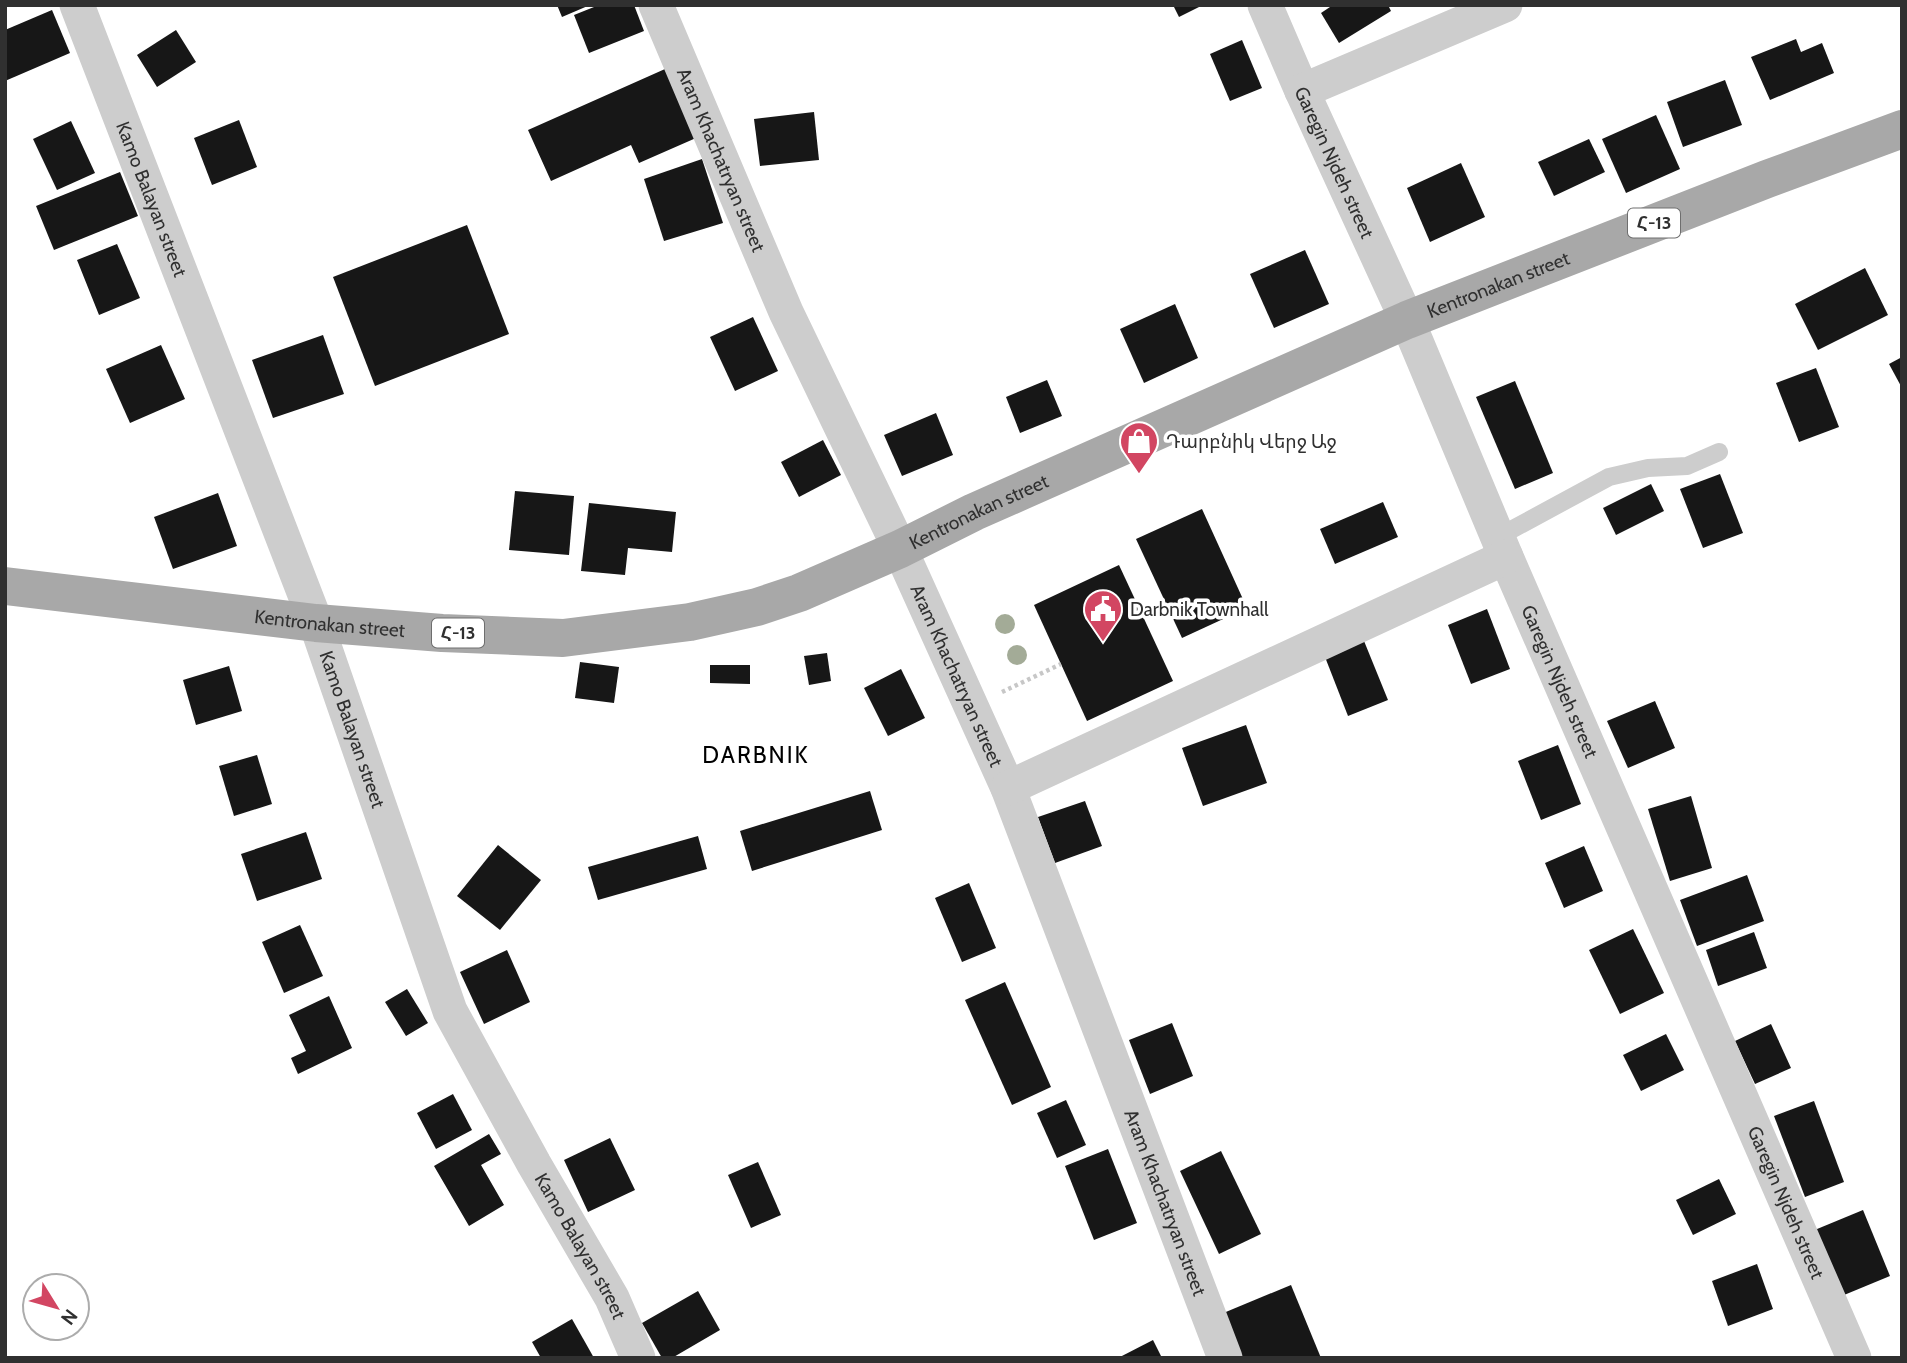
<svg xmlns="http://www.w3.org/2000/svg" width="1907" height="1363" font-family="Cabin,'Noto Sans Armenian',sans-serif">
	<style>
		.building { fill: #171717 }
		.lines { fill: none; stroke-linecap: round; stroke-linejoin: round }
		.path { stroke: #c7c7c7; stroke-width: 4.5; stroke-dasharray: 3.5 3.5; stroke-linecap: butt }
		.service { stroke: #cdcdcd; stroke-width: 18 }
		.minor { stroke: #cdcdcd; stroke-width: 35 }
		.primary { stroke: #a8a8a8; stroke-width: 38 }
		.tree { fill: #a3ab97 }
		.labels { text-anchor: middle; stroke-width: 7; stroke-linejoin: round; paint-order: stroke }
		.shield { fill: #fff; stroke: #6e6e6e; stroke-width: 2 }
		.shield-label { font-size: 18px; font-weight: bold; fill: #303030 }
		.street-label { font-size: 19px; fill: #303030; stroke: #fff }
		.poi-label { font-size: 19px; fill: #303030; stroke: #fff; text-anchor: start }
		.quarter-label { font-size: 23px; letter-spacing: 2px; fill: #000; stroke: #fff }
	</style>
	<rect width="100%" height="100%" fill="#fff"/>
	<g class="building">
		<path d="M557,5H590L562,17Z"/>
		<path d="M599,5H634L644,31L589,53L574,15Z"/>
		<path d="M1173,5H1203L1179,17Z"/>
		<path d="M1333,5H1388L1391,11L1339,43L1321,13Z"/>
		<path d="M52,10L70,53L5,81V30Z"/>
		<path d="M176,30L196,62L157,87L137,55Z"/>
		<path d="M1796,39L1801,52L1822,43L1834,73L1770,100L1751,57Z"/>
		<path d="M1242,40L1262,88L1230,101L1210,54Z"/>
		<path d="M665,69L696,138L639,163L631,145L551,181L528,130Z"/>
		<path d="M1725,80L1742,125L1683,147L1667,102Z"/>
		<path d="M814,112L819,160L760,166L754,119Z"/>
		<path d="M1656,115L1680,169L1626,193L1602,139Z"/>
		<path d="M239,120L257,167L212,185L194,138Z"/>
		<path d="M71,121L95,173L57,190L33,139Z"/>
		<path d="M1589,139L1605,172L1554,196L1538,162Z"/>
		<path d="M702,159L723,223L664,241L644,179Z"/>
		<path d="M1461,163L1485,217L1430,242L1407,188Z"/>
		<path d="M120,172L138,216L54,250L36,206Z"/>
		<path d="M467,225L509,334L375,386L333,277Z"/>
		<path d="M117,244L140,298L99,315L77,260Z"/>
		<path d="M1305,250L1329,304L1274,328L1250,274Z"/>
		<path d="M1865,268L1888,315L1818,350L1795,304Z"/>
		<path d="M1175,304L1198,358L1144,383L1120,329Z"/>
		<path d="M753,317L778,371L735,391L710,337Z"/>
		<path d="M323,335L344,394L273,418L252,360Z"/>
		<path d="M161,345L185,399L130,423L106,369Z"/>
		<path d="M1902,357V388L1889,364Z"/>
		<path d="M1816,368L1839,427L1799,442L1776,383Z"/>
		<path d="M1047,380L1062,416L1020,433L1006,397Z"/>
		<path d="M1515,381L1553,473L1515,489L1476,397Z"/>
		<path d="M936,413L953,455L902,476L884,435Z"/>
		<path d="M823,440L841,475L799,497L781,462Z"/>
		<path d="M1720,474L1743,533L1703,548L1680,489Z"/>
		<path d="M1651,484L1664,511L1616,535L1603,508Z"/>
		<path d="M515,491L574,496L569,555L509,550Z"/>
		<path d="M218,493L237,546L173,569L154,517Z"/>
		<path d="M1383,502L1398,537L1335,564L1320,529Z"/>
		<path d="M589,503L676,512L672,552L628,548L625,575L581,571Z"/>
		<path d="M1202,509L1247,608L1182,638L1136,539Z"/>
		<path d="M1119,565L1173,681L1087,721L1034,605Z"/>
		<path d="M1487,609L1510,669L1471,684L1448,625Z"/>
		<path d="M1364,641L1388,700L1348,716L1325,657Z"/>
		<path d="M827,653L831,681L809,685L804,656Z"/>
		<path d="M580,662L619,667L614,703L575,698Z"/>
		<path d="M710,665H750V684L710,683Z"/>
		<path d="M229,666L242,711L196,725L183,680Z"/>
		<path d="M901,669L925,718L888,736L864,688Z"/>
		<path d="M1655,701L1675,748L1628,768L1607,721Z"/>
		<path d="M1246,725L1267,783L1203,806L1182,748Z"/>
		<path d="M1558,745L1581,804L1541,820L1518,761Z"/>
		<path d="M257,755L272,804L234,816L219,766Z"/>
		<path d="M870,791L882,830L752,871L740,831Z"/>
		<path d="M1691,796L1712,868L1670,881L1648,809Z"/>
		<path d="M1085,801L1102,846L1055,863L1038,817Z"/>
		<path d="M306,832L322,879L257,901L241,854Z"/>
		<path d="M698,836L707,869L598,900L588,867Z"/>
		<path d="M498,845L541,880L500,930L457,896Z"/>
		<path d="M1584,846L1603,891L1564,908L1545,863Z"/>
		<path d="M1747,875L1764,921L1697,946L1680,900Z"/>
		<path d="M969,883L996,948L962,962L935,898Z"/>
		<path d="M300,925L323,976L284,993L262,942Z"/>
		<path d="M1633,929L1664,993L1620,1014L1589,950Z"/>
		<path d="M1754,932L1767,968L1718,986L1706,950Z"/>
		<path d="M507,950L530,1002L484,1024L460,972Z"/>
		<path d="M1005,982L1051,1087L1012,1105L965,1000Z"/>
		<path d="M407,989L428,1023L406,1036L385,1002Z"/>
		<path d="M329,996L352,1048L298,1074L291,1058L306,1051L289,1015Z"/>
		<path d="M1172,1023L1193,1076L1150,1094L1129,1040Z"/>
		<path d="M1771,1024L1791,1068L1755,1084L1735,1041Z"/>
		<path d="M1666,1034L1684,1070L1641,1091L1623,1055Z"/>
		<path d="M453,1094L472,1130L436,1149L417,1113Z"/>
		<path d="M1066,1100L1086,1145L1057,1158L1037,1113Z"/>
		<path d="M1814,1101L1844,1182L1805,1197L1774,1116Z"/>
		<path d="M489,1134L501,1154L481,1165L504,1205L469,1226L434,1166Z"/>
		<path d="M610,1138L635,1190L588,1212L564,1160Z"/>
		<path d="M1108,1149L1137,1223L1094,1240L1065,1166Z"/>
		<path d="M1221,1151L1261,1234L1219,1254L1180,1171Z"/>
		<path d="M758,1162L781,1215L751,1228L728,1175Z"/>
		<path d="M1719,1179L1736,1214L1693,1235L1676,1200Z"/>
		<path d="M1863,1210L1890,1276L1832,1300L1805,1234Z"/>
		<path d="M1757,1264L1773,1309L1728,1326L1712,1281Z"/>
		<path d="M1291,1285L1321,1358H1239L1221,1314Z"/>
		<path d="M698,1291L720,1330L672,1358H662L642,1323Z"/>
		<path d="M572,1319L594,1358H541L532,1342Z"/>
		<path d="M1153,1340L1162,1358H1118Z"/>
	</g>
	<g class="lines">
		<path class="path" d="M1002,692L1061,664"/>
		<path class="service" d="M1498,537L1609,477L1648,468L1687,466L1719,452"/>
		<g class="minor">
			<path id="s1" d="M77,5L316,623L450,1011L534,1164L612,1298L638,1358"/>
			<path id="s2" d="M656,5L786,312L900,549L1008,788L1225,1358"/>
			<path id="s3" d="M1265,5L1302,91L1407,320L1506,557L1854,1358"/>
			<path d="M1302,91L1505,5"/>
			<path d="M1008,788L1506,557"/>
		</g>
		<path class="primary" id="s4" d="M5,586L316,623L442,633L563,638L690,622L757,607L799,593L900,549L974,512L1407,320L1767,179L1902,129"/>
	</g>
	<g class="tree">
		<circle cx="1005" cy="624" r="10"/>
		<circle cx="1017" cy="655" r="10"/>
	</g>
	<defs>
		<symbol id="shop-pin" viewBox="-11 -11 22 30"><path d="M0 17L-7.5 6A9.5 9.5 0 1 1 7.5 6Z" fill="#d24662" stroke="#fff"/><path d="M-5-2.5h2.3a2.7 3.5 0 0 1 5.4 0H5L5.5 6h-11ZM-1.5-2.5h3a1.5 2.3 0 0 0-3 0Z" fill="#fff"/></symbol>
		<symbol id="civic-pin" viewBox="-11 -11 22 30"><path d="M0 17L-7.5 6A9.5 9.5 0 1 1 7.5 6Z" fill="#d24662" stroke="#fff"/><path d="M-.6-6.5H3V-4.5H.6V-3L4-1V1h2V6H-6V1h2V-1L-.6-3ZM-1.2 2.5V6h2.4V2.5Z" fill="#fff"/></symbol>
	</defs>
	<g fill-rule="evenodd">
		<use href="#shop-pin" x="1117" y="419" width="44" height="60"/>
		<use href="#civic-pin" x="1081" y="587" width="44" height="60"/>
	</g>
	<g class="labels">
		<g class="shield">
			<rect x="1628" y="208.5" width="52" height="29" rx="5"/>
			<rect x="432" y="618.5" width="52" height="29" rx="5"/>
		</g>
		<g class="shield-label">
			<text x="1654" y="229">Հ-13</text>
			<text x="458" y="639">Հ-13</text>
		</g>
		<g class="street-label">
			<text dy="7" stroke="none"><textPath href="#s2" startOffset="168">Aram Khachatryan street</textPath></text>
			<text dy="7" stroke="none"><textPath href="#s3" startOffset="172">Garegin Njdeh street</textPath></text>
			<text dy="7" stroke="none"><textPath href="#s1" startOffset="208">Kamo Balayan street</textPath></text>
			<text dy="7" stroke="none"><textPath href="#s4" startOffset="1566">Kentronakan street</textPath></text>
			<text dy="7" stroke="none"><textPath href="#s4" startOffset="999">Kentronakan street</textPath></text>
			<text dy="7" stroke="none"><textPath href="#s4" startOffset="327">Kentronakan street</textPath></text>
			<text dy="7" stroke="none"><textPath href="#s2" startOffset="735">Aram Khachatryan street</textPath></text>
			<text dy="7" stroke="none"><textPath href="#s3" startOffset="738">Garegin Njdeh street</textPath></text>
			<text dy="7" stroke="none"><textPath href="#s1" startOffset="775">Kamo Balayan street</textPath></text>
			<text dy="7" stroke="none"><textPath href="#s3" startOffset="1306">Garegin Njdeh street</textPath></text>
			<text dy="7" stroke="none"><textPath href="#s2" startOffset="1302">Aram Khachatryan street</textPath></text>
			<text dy="7" stroke="none"><textPath href="#s1" startOffset="1342">Kamo Balayan street</textPath></text>
		</g>
		<g class="poi-label">
			<text x="1166" y="448">Դարբնիկ Վերջ Աջ</text>
			<text x="1130" y="616">Darbnik Townhall</text>
		</g>
		<g class="quarter-label">
			<text x="756" y="763">DARBNIK</text>
		</g>
	</g>
	<rect width="1907" height="1363" fill="none" stroke="#303030" stroke-width="14"/>
	<g transform="translate(56 1307) rotate(127)"><circle r="33" fill="#ffffff" stroke="#acacac" stroke-width="2"/>
	<path d="M0-5L12 26L0 18L-12 26Z" fill="#d24662"/>
	<text y="-10" font-size="19" font-weight="bold" text-anchor="middle" fill="#303030">N</text>
	</g>
</svg>
